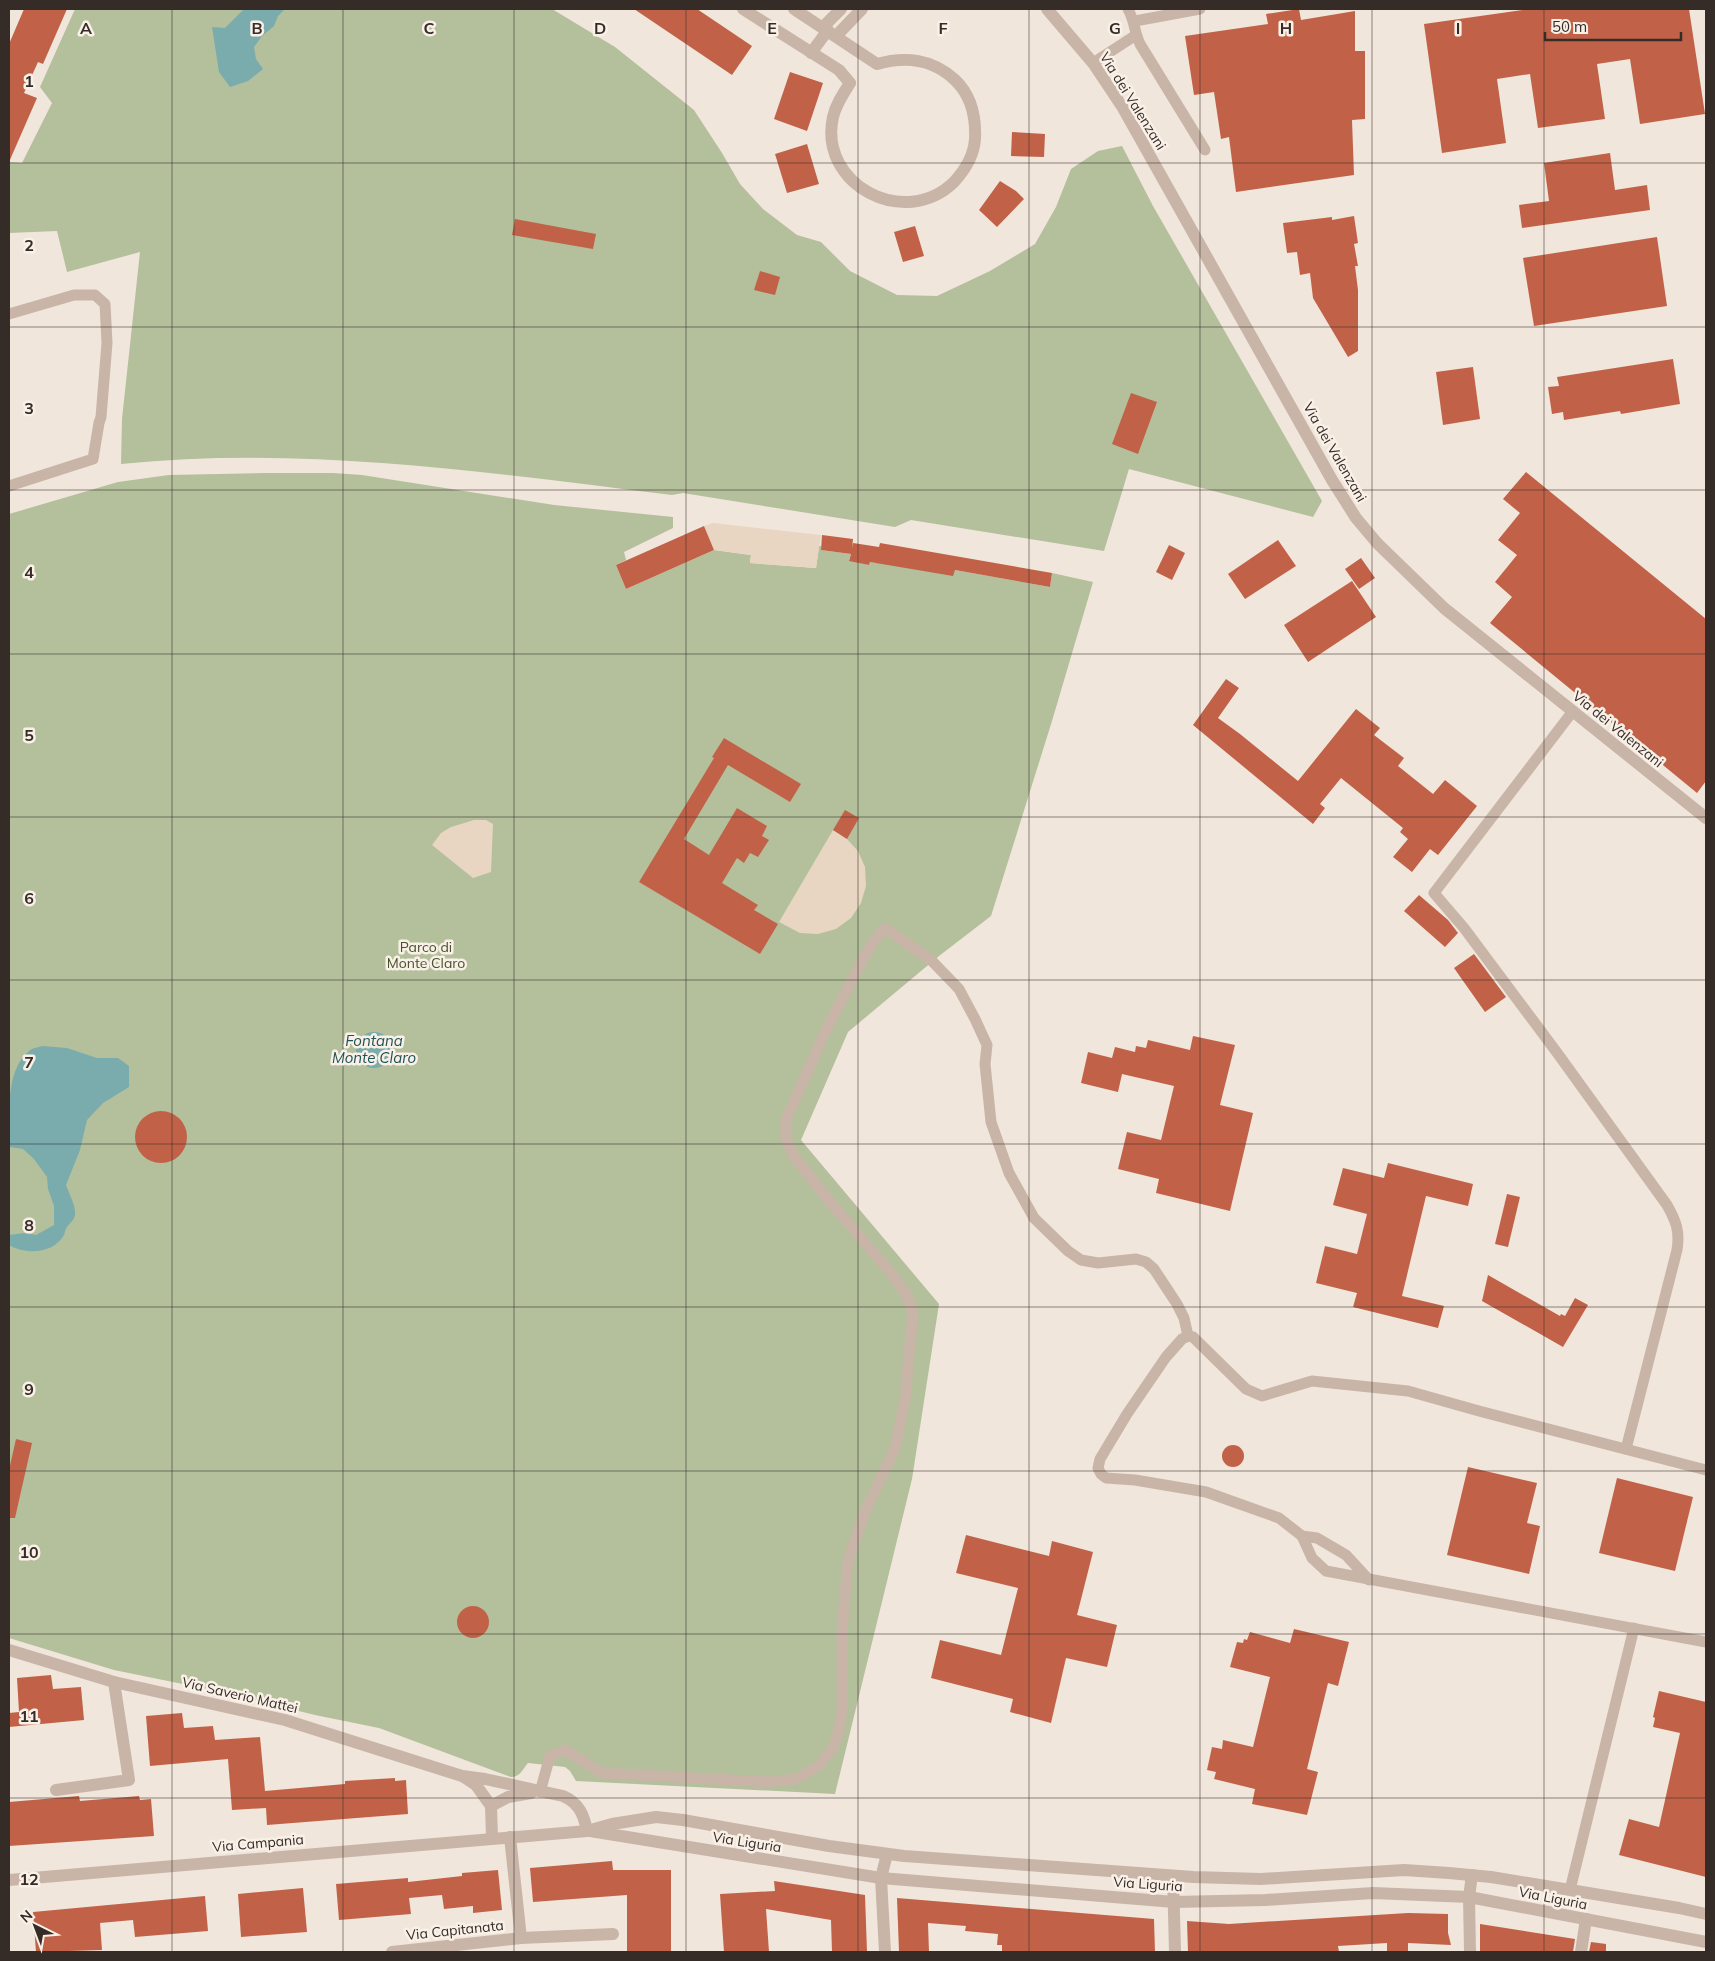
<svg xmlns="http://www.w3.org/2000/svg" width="1715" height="1961" font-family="Mulish,sans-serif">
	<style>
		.green { fill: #b4bf9c }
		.plaza { fill: #e8d6c3 }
		.water { fill: #7bacad }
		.building { fill: #c16248 }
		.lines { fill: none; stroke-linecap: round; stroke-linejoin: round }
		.service { stroke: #c8b5a8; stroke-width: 11 }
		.minor { stroke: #c8b5a8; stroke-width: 12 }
		.tertiary { stroke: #c8b5a8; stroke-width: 12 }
		.grid { fill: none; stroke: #352c28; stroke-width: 1; stroke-opacity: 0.55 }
		.labels { text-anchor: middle; stroke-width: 5; stroke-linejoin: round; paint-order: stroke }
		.street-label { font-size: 14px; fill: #352c28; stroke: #f9f0e7 }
		.park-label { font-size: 14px; fill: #46532c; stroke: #f9f0e7 }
		.water-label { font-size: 15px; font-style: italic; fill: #1f5355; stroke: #f9f0e7 }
		.grid-label { font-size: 16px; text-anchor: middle; font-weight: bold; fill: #352c28; stroke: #f9f0e7; stroke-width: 5; stroke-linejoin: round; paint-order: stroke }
	</style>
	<rect width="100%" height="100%" fill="#f1e6db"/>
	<g class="green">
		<path d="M75,9H552L615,47L694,110L722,153L740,184L763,209L797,235L821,242L850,271L897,295L937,296L990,271L1035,244L1056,207L1071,169L1098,151L1122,146L1153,206L1322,501L1313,517L1129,469L1104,551L911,520L895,527L683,493L672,495C489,473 305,445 121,464L122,419L140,252L67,272L57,231L9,233V162L22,163L52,103L40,87Z"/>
		<path d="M264,473H333L362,475L554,505L673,517V528L624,552L626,560L616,565L626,589L714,550L751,555L750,563L816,568L819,546H821V550L851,554L849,560L869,565L870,562L955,570L1050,587L1052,573L1093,582L1052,721L991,916L939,956L848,1032L801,1140L939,1304L912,1479L835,1794L576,1781L570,1771L565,1767L528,1763C522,1770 520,1777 511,1777L379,1728L315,1715L217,1691L114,1670L9,1638V514L118,482L169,475Z"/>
	</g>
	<g class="plaza">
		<path d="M713,523L821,535L816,568L750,563L751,555L714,550L704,526Z"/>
		<path d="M474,820H486L493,824L491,872L473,878L432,845L441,833L451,827Z"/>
		<path d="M833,830L847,839L858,851L865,867L866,886L861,903L851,918L836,929L818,934L800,933L779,922Z"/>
	</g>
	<g class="water">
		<path d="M244,9H285L278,16L274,26L262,36L254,47L256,59L263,69L248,81L230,87L219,72L212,27L225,28Z"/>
		<circle cx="374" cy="1050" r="18"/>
		<path d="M42,1046L67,1048L97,1058H118L129,1066V1087L103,1103L87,1120L80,1150L66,1185C69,1194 76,1205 75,1215C74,1220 70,1223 67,1227C65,1230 65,1232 64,1235C53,1254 26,1255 9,1245V1235L24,1233L36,1235L54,1225V1206L48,1189L47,1177L34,1159L23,1149L9,1147C9,1120 5,1071 28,1052C31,1048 37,1048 42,1046Z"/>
	</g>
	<g class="building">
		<path d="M24,9H67L43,64L38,62L24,93L37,98L9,162V44Z"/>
		<path d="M634,9H697L752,46L732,75Z"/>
		<path d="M1299,9L1301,20L1355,11V51H1365V119L1352,120L1354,175L1236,192L1229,137L1221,139L1214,92L1194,95L1185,36L1268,24L1266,14Z"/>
		<path d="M1529,9H1689L1705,114L1640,124L1630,59L1597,64L1605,119L1538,128L1530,74L1497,79L1506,143L1442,153L1424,24Z"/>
		<path d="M790,72L823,83L807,131L774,119Z"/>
		<path d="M1012,132L1045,134L1044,157L1011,156Z"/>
		<path d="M807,144L819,184L787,193L775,154Z"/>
		<path d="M1610,153L1615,190L1647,185L1650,210L1522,228L1519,205L1549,201L1544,163Z"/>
		<path d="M1000,181L1016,191L1024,199L997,227L979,210Z"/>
		<path d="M1354,216L1358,243L1354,244L1358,266H1355L1358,290V351L1348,357L1313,298L1310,273L1300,275L1297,252L1287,253L1283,223L1332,217V220Z"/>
		<path d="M515,219L596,234L593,249L512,235Z"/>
		<path d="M915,226L924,256L903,262L894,232Z"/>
		<path d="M1657,237L1667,306L1534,326L1523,258Z"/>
		<path d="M760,271L780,277L775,295L754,290Z"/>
		<path d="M1673,359L1680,404L1621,414L1620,411L1564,420L1563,412L1552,414L1548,387L1559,386L1557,377Z"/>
		<path d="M1473,367L1480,419L1443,425L1436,372Z"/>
		<path d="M1131,393L1157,402L1138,454L1112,444Z"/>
		<path d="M1526,472L1706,619V781L1697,793L1490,623L1512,597L1495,582L1517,555L1498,540L1520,513L1503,499Z"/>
		<path d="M704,526L714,550L626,589L616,565Z"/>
		<path d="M822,535L853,539L852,548L853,543L879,547L880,543L1052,573L1050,587L955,570L953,576L870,562L869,565L849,561L851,554L821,550Z"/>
		<path d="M1278,540L1296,566L1245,599L1228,574Z"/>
		<path d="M1169,545L1185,553L1172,580L1156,572Z"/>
		<path d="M1361,558L1375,578L1359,589L1345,569Z"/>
		<path d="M1352,581L1376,617L1308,662L1284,625Z"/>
		<path d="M1226,679L1239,688L1218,718L1240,734L1298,781L1356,709L1380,728L1374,735L1404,758L1398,766L1433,794L1445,780L1477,806L1438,855L1430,849L1412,872L1393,857L1408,839L1400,832L1403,828L1341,778L1320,804L1325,808L1313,824L1193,725Z"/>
		<path d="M724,738L801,784L790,802L728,765L684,839L709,855L737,808L767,826L762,836L769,840L758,857L750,853L744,863L737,858L722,883L758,905L754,910L778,924L760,954L639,882L714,758L712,757Z"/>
		<path d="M845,810L859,818L847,839L833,830Z"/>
		<path d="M1419,895L1448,920L1458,933L1445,947L1404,911Z"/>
		<path d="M1474,954L1506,997L1485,1012L1454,968Z"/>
		<path d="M1193,1036L1235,1045L1220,1105L1253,1113L1230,1211L1156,1193L1159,1179L1118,1169L1127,1132L1161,1140L1174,1086L1122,1074L1118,1092L1081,1083L1088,1052L1112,1058L1115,1047L1135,1052L1136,1046L1146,1048L1148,1040L1190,1050Z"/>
		<circle cx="161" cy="1137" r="26"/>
		<path d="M1388,1163L1473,1184L1468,1206L1426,1196L1402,1296L1444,1306L1438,1328L1353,1307L1357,1293L1316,1283L1325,1246L1357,1254L1367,1214L1333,1205L1343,1168L1384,1178Z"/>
		<path d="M1507,1194L1520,1197L1508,1247L1495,1244Z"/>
		<path d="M1488,1275L1560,1316L1561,1314L1565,1316L1575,1298L1588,1305L1563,1347L1482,1301Z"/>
		<path d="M16,1439L32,1443L15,1518H9V1470Z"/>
		<circle cx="1233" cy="1456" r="11"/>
		<path d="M1468,1467L1537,1483L1527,1523L1540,1526L1529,1574L1447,1555Z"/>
		<path d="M1617,1478L1693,1497L1675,1571L1599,1553Z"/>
		<path d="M966,1535L1049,1556L1052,1541L1093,1552L1077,1615L1117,1625L1107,1667L1066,1658L1051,1723L1010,1712L1013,1699L931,1678L940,1640L1001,1655L1018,1588L956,1573Z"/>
		<circle cx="473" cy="1622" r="16"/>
		<path d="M1294,1629L1349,1642L1338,1686L1328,1683L1307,1769L1318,1772L1307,1815L1252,1804L1255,1789L1214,1779L1216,1772L1207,1770L1212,1747L1222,1749L1223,1740L1253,1747L1270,1677L1230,1667L1237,1642L1243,1643L1244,1639L1247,1640L1250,1632L1290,1643Z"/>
		<path d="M51,1675L53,1689L81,1687L84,1720L9,1727V1713L19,1712L17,1678Z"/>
		<path d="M1659,1691L1706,1702V1877L1619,1855L1629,1819L1659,1827L1680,1733L1653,1727L1655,1718L1653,1717Z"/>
		<path d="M182,1713L184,1728L213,1726L215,1740L260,1737L265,1791L345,1784V1781L395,1778V1781L406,1780L408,1814L267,1825L266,1808L232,1810L228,1759L150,1766L146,1716Z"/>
		<path d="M79,1796L80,1801L139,1796L140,1800L151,1799L154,1836L9,1846V1802Z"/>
		<path d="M612,1861L613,1870H671V1952H627V1895L533,1902L530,1868Z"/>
		<path d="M498,1870L502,1910L473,1913V1906L444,1909L442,1895L409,1898L411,1914L339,1920L336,1884L408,1878V1882L462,1876V1873Z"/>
		<path d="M774,1881L865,1895L867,1952H832L831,1920L766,1909L769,1952H724L720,1894L775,1891Z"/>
		<path d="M303,1888L307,1932L241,1937L238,1894Z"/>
		<path d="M205,1896L208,1931L135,1937L133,1920L100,1923L102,1950L36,1952L33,1912Z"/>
		<path d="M897,1898L1154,1919L1155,1952H1002V1945H997L998,1934L965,1931L966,1926L928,1923L929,1952H899Z"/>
		<path d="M1408,1913L1448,1914V1933L1451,1945L1408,1943V1952H1387V1943L1338,1946L1339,1952H1188L1187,1921L1229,1924Z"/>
		<path d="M1480,1924L1575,1939L1573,1952H1480Z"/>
		<path d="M1591,1942L1606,1944V1952H1589Z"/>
	</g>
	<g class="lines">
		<g class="service">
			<path d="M1128,9C1135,22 1134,31 1140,44L1205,150"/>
			<path d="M1135,21L1200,9"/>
			<path d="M1093,63L1136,35"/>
			<path d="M9,314L74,295H95L105,304L107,343L101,417L99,423L93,459L9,486"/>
			<path d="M1573,711L1434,893L1464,928L1558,1054L1667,1205C1676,1221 1680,1231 1677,1250L1626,1449"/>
			<path d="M1302,1536L1312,1558L1326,1571L1706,1642"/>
			<path d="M1369,1580L1346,1555L1317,1538L1302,1536L1279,1518L1206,1492L1135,1480L1106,1478L1101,1474L1098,1468L1100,1459L1127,1414L1166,1357L1182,1339L1188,1336L1193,1337L1246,1389L1262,1396L1312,1381L1408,1391L1479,1411L1706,1470"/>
			<path d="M540,1792L550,1756L565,1750L602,1773L767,1782L796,1779L818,1766L833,1748L839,1731L842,1708V1631L848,1560L865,1512L895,1448L905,1400L913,1312L907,1296L891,1273L830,1202L793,1155L786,1138V1120L825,1032L864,957L874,941L885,928L932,961L959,989L975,1019L987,1045L985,1064L991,1122L1009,1173L1034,1218L1068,1251L1081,1260L1098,1263L1136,1259L1146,1262L1154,1269L1177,1304L1184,1318L1188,1336"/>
			<path d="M1570,1890L1634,1628"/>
		</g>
		<g class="minor">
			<path d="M743,9L839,70L850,83C843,94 836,104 833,117C818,185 905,230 954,182C965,170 974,155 975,139C976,117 971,95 955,80C933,59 905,56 877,64L794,9"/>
			<path d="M823,27L841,9"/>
			<path d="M836,36L862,9"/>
			<path d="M811,53L828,30"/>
			<path d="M9,1650L114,1682L285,1720L462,1776L485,1779L563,1796C579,1803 584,1815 587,1831"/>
			<path d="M464,1777L476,1785L491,1806L492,1838"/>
			<path d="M56,1790L129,1780L114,1682"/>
			<path d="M491,1806L508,1797L531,1793"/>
			<path d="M1173,1876L1175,1952"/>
			<path d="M521,1938L613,1934"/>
			<path d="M392,1952L521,1938L510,1837"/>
			<path d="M885,1952L881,1878L887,1854"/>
			<path d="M1470,1952L1469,1897L1472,1875"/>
			<path d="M1581,1952L1586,1919"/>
		</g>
		<g class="tertiary">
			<path d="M1047,9L1093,63L1123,108L1332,480L1356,518L1377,543L1444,608L1706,818"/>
			<path d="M590,1831L881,1878L1174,1902L1265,1900L1373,1893L1469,1897L1706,1942"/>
			<path d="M9,1880L587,1831L612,1824L656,1817L683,1820L829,1846L904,1856L1193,1877L1261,1879L1404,1870L1449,1873L1491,1877L1679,1908L1706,1914"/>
		</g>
	</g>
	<path class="grid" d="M172,9V1952M343,9V1952M514,9V1952M686,9V1952M858,9V1952M1029,9V1952M1200,9V1952M1372,9V1952M1544,9V1952M9,163H1706M9,327H1706M9,490H1706M9,654H1706M9,817H1706M9,980H1706M9,1144H1706M9,1307H1706M9,1471H1706M9,1634H1706M9,1798H1706"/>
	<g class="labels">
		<g class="street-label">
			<text transform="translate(1133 101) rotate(58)" y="5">Via dei Valenzani</text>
			<text transform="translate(1335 452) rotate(60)" y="5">Via dei Valenzani</text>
			<text transform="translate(1618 729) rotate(39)" y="5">Via dei Valenzani</text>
			<text transform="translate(240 1695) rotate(13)" y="5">Via Saverio Mattei</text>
			<text transform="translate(747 1842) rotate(9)" y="5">Via Liguria</text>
			<text transform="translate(258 1843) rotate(-5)" y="5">Via Campania</text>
			<text transform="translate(1148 1884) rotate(4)" y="5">Via Liguria</text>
			<text transform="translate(1553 1898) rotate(11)" y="5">Via Liguria</text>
			<text transform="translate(455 1930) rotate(-6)" y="5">Via Capitanata</text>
		</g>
		<g class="park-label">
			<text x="426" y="952">Parco di<tspan x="426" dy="16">Monte Claro</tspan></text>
		</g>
		<g class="water-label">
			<text x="374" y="1046">Fontana<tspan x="374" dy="17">Monte Claro</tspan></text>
		</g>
	</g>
	<g class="grid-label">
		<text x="86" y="34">A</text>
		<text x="257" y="34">B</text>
		<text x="429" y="34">C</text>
		<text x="600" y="34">D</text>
		<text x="772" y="34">E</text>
		<text x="943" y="34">F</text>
		<text x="1115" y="34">G</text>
		<text x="1286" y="34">H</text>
		<text x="1458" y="34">I</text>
		<text x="29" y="87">1</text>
		<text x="29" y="251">2</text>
		<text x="29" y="414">3</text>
		<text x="29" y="578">4</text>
		<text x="29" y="741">5</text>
		<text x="29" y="904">6</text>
		<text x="29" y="1068">7</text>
		<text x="29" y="1231">8</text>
		<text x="29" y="1395">9</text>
		<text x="29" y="1558">10</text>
		<text x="29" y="1722">11</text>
		<text x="29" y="1885">12</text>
	</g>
	<rect width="1715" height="1961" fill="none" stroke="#352c28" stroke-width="20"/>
	<g transform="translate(35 1926) rotate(318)" stroke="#f9f0e7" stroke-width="4" paint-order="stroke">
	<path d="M0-4L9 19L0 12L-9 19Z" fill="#352c28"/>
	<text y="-8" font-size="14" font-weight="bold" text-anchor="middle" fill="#352c28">N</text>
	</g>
	<path d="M1545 32v8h136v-8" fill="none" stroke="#352c28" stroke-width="2.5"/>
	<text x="1552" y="32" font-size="15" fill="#352c28" stroke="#f9f0e7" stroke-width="4" paint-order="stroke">50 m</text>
</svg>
